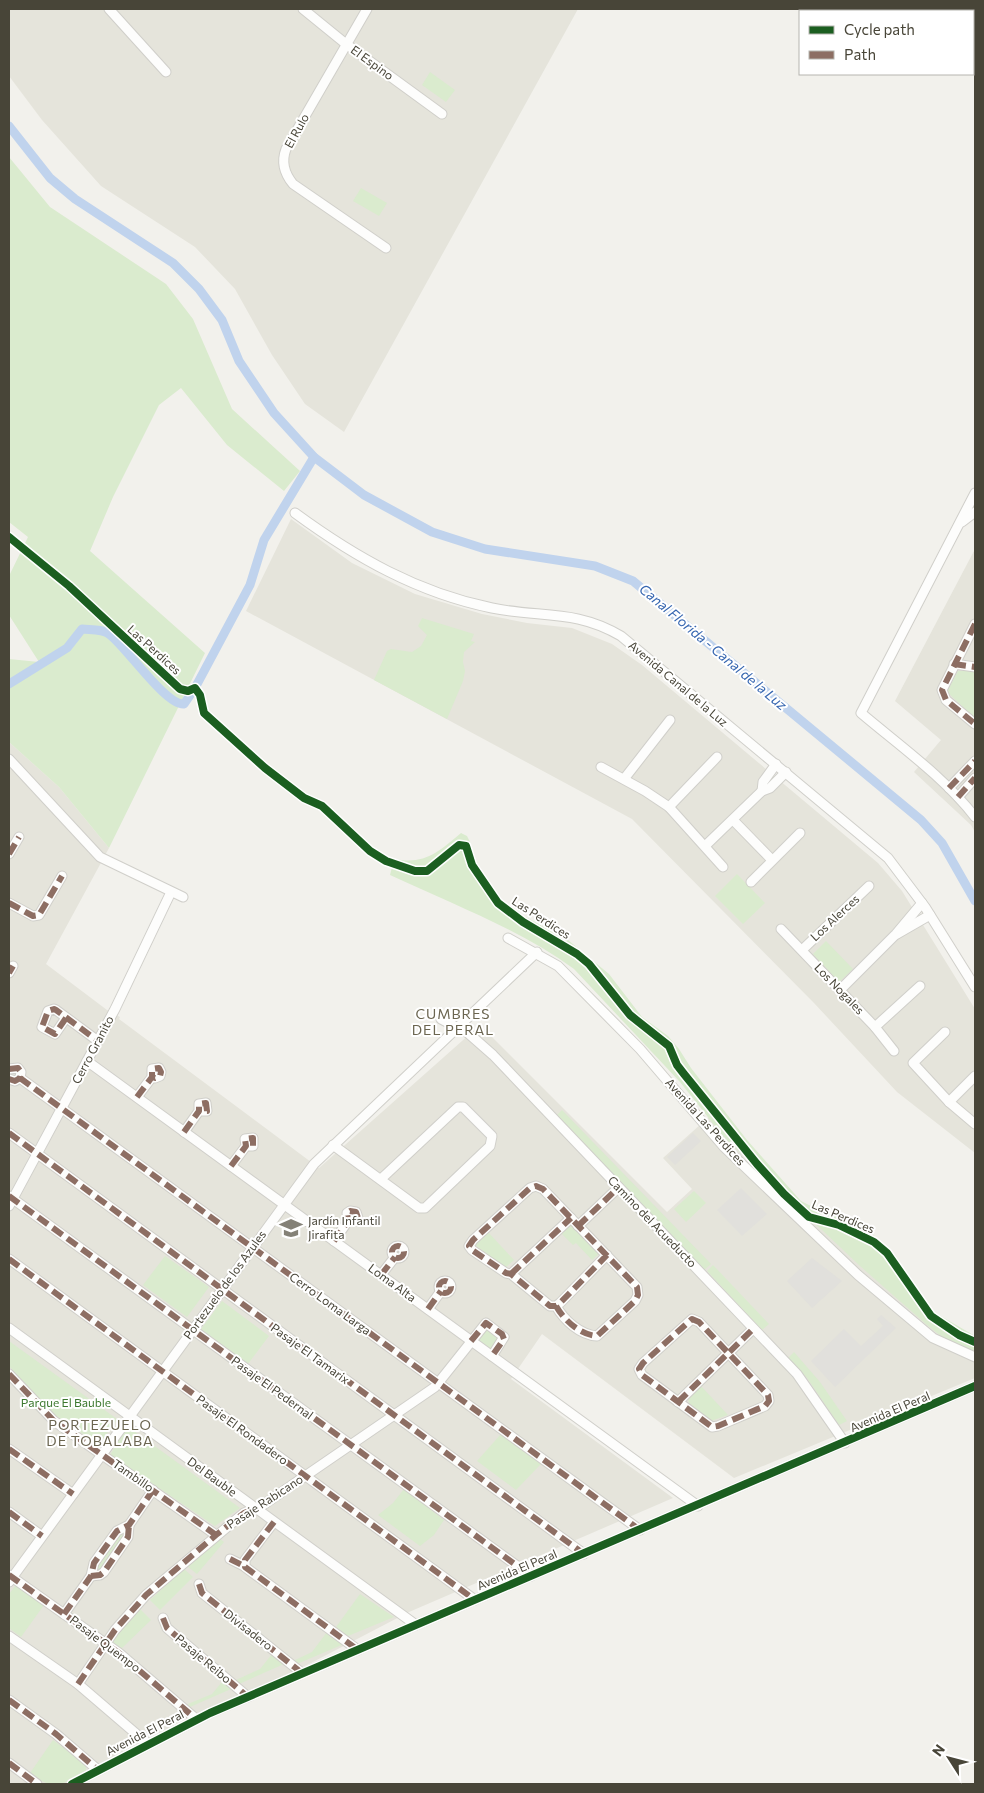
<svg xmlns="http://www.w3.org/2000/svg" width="984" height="1793" font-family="Commissioner,sans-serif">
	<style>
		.residential { fill: #e5e4db }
		.green { fill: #daebce }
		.parking { fill: #e1e0dc }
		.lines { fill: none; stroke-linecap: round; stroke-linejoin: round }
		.canal { stroke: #c0d3ed; stroke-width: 9 }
		.minor-casing { stroke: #d0cfca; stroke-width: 11 }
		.minor { stroke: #fdfdfc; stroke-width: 9 }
		.quiet { stroke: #8d6e63; stroke-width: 6; stroke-dasharray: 12 6; stroke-linecap: butt }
		.cycleway-casing { stroke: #fff; stroke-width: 11 }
		.cycleway { stroke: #1b5e20; stroke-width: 8 }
		.labels { text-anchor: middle; stroke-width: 4; stroke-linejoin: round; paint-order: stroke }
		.street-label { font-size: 12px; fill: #484538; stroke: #fff }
		.poi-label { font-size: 12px; fill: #484538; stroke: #fff; text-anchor: start }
		.park-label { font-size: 12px; fill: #3c782e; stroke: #fff }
		.water-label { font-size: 14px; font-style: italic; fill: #3666b0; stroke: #fff }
		.neighbourhood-label { font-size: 14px; letter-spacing: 1px; fill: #6b6550; stroke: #fff }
	</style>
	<rect width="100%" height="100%" fill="#f2f1ec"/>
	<g class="residential">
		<path d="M9,9H578L344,432L305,404L272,355L235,289L195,247L101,186L42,120L9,76Z"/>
		<path d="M291,519L352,563L415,594L482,614L527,623L572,628L612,644L642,665L878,863L902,891L975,1009V1153L897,1092L814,1003L632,819L246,611Z"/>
		<path d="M975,549V832L971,825L914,772L941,740L895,701Z"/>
		<path d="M9,742L59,787L109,848L46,964L107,1010L120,1017L119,1019L319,1168L480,1025L667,1212L692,1189L663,1158L711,1115L746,1159L820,1227L975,1348V1378L734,1478L542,1334L511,1379L673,1498L409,1612L311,1663L196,1717L67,1784H9Z"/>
	</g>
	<g class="green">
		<path d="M828,9H975V61L973,60V11H835Z"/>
		<path d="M430,72L455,90L446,102L422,85Z"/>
		<path d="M9,157L50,207L166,284L193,319L232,409L300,471L284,491L227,445L181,388L159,405L113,497L90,551L205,653L109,848L59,787L9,742V659L39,662L9,615V576L28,537L9,522Z"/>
		<path d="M361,188L387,203L379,216L353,201Z"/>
		<path d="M422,618L474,634L471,641L475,642L464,652L463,662L465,671L463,681L447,719L374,680L387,651L391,649L412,652L421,646L427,635L418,626Z"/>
		<path d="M958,671H975V718L947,692Z"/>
		<path d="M461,833L467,836L471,844L477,870L483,883L505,906L568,940L609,974L642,1017L668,1036L679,1049L691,1068L747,1140L801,1201L815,1208L844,1216L865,1227L896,1256L927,1308L975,1336V1353L942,1337L927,1325L860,1266L723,1136L680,1082L574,969C519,929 452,904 390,875L394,859C425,865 438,852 461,833Z"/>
		<path d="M737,874L765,903L743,924L715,896Z"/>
		<path d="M826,941L853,969L839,982L813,954Z"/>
		<path d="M562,1110L711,1264L704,1270L556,1116Z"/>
		<path d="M694,1191L706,1203L686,1222L674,1209Z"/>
		<path d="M571,1223L600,1253L592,1260L576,1243L573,1245L561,1233Z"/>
		<path d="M488,1232L514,1260L505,1268L475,1245Z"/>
		<path d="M165,1256L209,1287L187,1317L143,1285Z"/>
		<path d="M713,1265L769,1324L762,1330L707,1271Z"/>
		<path d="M222,1301L269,1336L248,1364L201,1329Z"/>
		<path d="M486,1326L503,1338L493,1351L476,1339Z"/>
		<path d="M9,1341L117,1419L99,1445L55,1415L9,1366Z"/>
		<path d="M794,1352L820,1382L847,1421L839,1425L807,1378L788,1358Z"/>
		<path d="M700,1385L728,1415L711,1421L689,1404L688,1398Z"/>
		<path d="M127,1426L240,1508L215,1526L110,1455Z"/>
		<path d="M501,1434L541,1464L516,1490L477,1461Z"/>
		<path d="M404,1489L444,1520L434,1535L420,1546L378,1515L393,1503Z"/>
		<path d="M125,1529L126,1534L99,1572L95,1573V1567Z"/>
		<path d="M220,1539L224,1542L197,1574L187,1566Z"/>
		<path d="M184,1569L193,1577L160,1610L150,1600Z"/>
		<path d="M16,1585L44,1605L21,1637L9,1628V1594Z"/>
		<path d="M360,1594L394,1617L348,1636L336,1627Z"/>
		<path d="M139,1608L151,1620L122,1648L112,1642Z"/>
		<path d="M327,1632L344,1644L297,1664L293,1661L312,1652Z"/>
		<path d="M272,1654L284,1664L239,1684L236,1680L260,1669Z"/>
		<path d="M222,1682L231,1689L190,1707L188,1704L212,1694Z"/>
		<path d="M53,1740L86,1765V1771C62,1785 54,1792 30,1773Z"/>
	</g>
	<g class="parking">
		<path d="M693,1133L701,1141L675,1165L667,1157Z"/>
		<path d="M741,1188L767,1214L742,1236L717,1210Z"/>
		<path d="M812,1258L842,1281L812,1308L787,1281Z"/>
		<path d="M881,1315L896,1328L835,1387L811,1361L844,1329L861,1346L883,1326L877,1319Z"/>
	</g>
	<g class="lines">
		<g class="canal">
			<path d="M9,126L50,178L75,199L173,263L199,289L222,320L239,361L274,413L314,457L364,495L432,532L485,549L595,566L633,581L921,820L942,843L975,901"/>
			<path d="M9,684L67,648L82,629C90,630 103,629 109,634C125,645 166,706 184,704L195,688L250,585L264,540L314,457"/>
		</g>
		<defs>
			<g id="minor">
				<path d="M109,9L166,72"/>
				<path d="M303,9L346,44L442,114"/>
				<path d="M367,9L286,149C281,162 284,173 293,184L386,248"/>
				<path d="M975,493L861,713C900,746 944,777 975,817"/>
				<path d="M295,513C355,557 418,593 492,608C540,618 576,609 621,636L888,858L925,907L975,987"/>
				<path d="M962,522L975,512"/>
				<path d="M975,624L942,690L946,700L975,724"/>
				<path d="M954,664L975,667"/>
				<path d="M9,759L100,857L183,897"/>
				<path d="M601,767L645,791L669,807L723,867"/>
				<path d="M624,779L670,720"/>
				<path d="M949,788L975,761"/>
				<path d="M762,791L763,782L776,764"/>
				<path d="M958,797L975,778"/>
				<path d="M669,807L717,757"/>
				<path d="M733,820L772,860"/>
				<path d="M705,846L762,791L770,788L786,772"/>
				<path d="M9,854L19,837"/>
				<path d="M751,882L800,833"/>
				<path d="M9,903L33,916L39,915L62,876"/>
				<path d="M781,929L875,1027L894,1051"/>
				<path d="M897,934L930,915"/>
				<path d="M508,938L558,966L640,1049L724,1147L858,1275L933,1338L975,1357"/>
				<path d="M802,950L869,886"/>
				<path d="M9,973L13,966"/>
				<path d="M840,990L896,934L922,903"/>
				<path d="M66,1018L55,1034L42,1027L48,1011L54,1009L56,1010L98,1041"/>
				<path d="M441,1019L468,1033L493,1055L797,1374L845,1443"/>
				<path d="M875,1027L920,986"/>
				<path d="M945,1032L913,1063L949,1102L975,1124"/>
				<path d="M87,1061L698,1506"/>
				<path d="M9,1069L18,1068L21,1072L20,1078"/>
				<path d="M20,1078L640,1530"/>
				<path d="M9,1079L15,1081L20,1078"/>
				<path d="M137,1097L152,1077V1069L159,1068L161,1072L160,1076L155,1078L152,1077"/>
				<path d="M949,1102L975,1076"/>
				<path d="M184,1132L199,1111V1104L206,1103L207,1111H199"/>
				<path d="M9,1133L584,1554"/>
				<path d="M333,1145L419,1208H425L490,1146L492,1136L463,1107H458L381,1179"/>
				<path d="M231,1166L246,1146L245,1139L253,1138V1146H246"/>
				<path d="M9,1196L531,1576"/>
				<path d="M9,1206L115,1009L171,892"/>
				<path d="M578,1226L618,1188"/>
				<path d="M334,1241L348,1221L347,1213L350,1211L356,1212L358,1218L356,1221H348"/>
				<circle cx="398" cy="1252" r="6"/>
				<path d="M9,1259L475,1600"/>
				<path d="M511,1274L571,1218"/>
				<path d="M381,1275L395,1257"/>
				<circle cx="445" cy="1287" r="6"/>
				<path d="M556,1306C564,1320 580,1335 597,1336L635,1301L638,1295L637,1287L543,1189L536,1186L530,1188L473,1240L469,1246L472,1250L506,1273L511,1274L550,1306H556L560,1303L607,1255"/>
				<path d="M428,1309L441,1291"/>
				<path d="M692,1319L699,1322L768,1395L769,1401L765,1406L718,1426L712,1427L642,1375L639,1369L643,1363Z"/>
				<path d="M9,1328L416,1625"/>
				<path d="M9,1374L54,1421L216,1535"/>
				<path d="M678,1402L753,1329"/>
				<path d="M9,1449L73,1494"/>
				<path d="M9,1512L42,1536"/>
				<path d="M274,1522L245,1560V1567L358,1650"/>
				<path d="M230,1559L244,1566"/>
				<path d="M9,1575L119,1653L196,1719"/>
				<path d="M91,1576L100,1575L104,1572L128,1537L129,1525"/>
				<path d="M9,1582L314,1164L537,952"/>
				<path d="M199,1584L202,1593L302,1673"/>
				<path d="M64,1614L91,1576L94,1563L117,1531L129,1525L153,1490"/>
				<path d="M163,1618L167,1628L248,1697"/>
				<path d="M9,1636L78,1684L148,1744"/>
				<path d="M78,1684L115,1630L146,1595L244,1513L263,1505L435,1387L486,1323L504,1337L492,1356"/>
				<path d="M9,1700L56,1734L98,1770"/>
				<path d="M9,1763L37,1784"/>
				<path d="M72,1784L210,1713L975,1386"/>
			</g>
		</defs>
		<use href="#minor" class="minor-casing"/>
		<use href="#minor" class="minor"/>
		<g class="quiet">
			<path d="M975,624L942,690L946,700L975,724"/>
			<path d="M954,664L975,667"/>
			<path d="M949,788L975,761"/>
			<path d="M958,797L975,778"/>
			<path d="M9,854L19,837"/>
			<path d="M9,903L33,916L39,915L62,876"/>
			<path d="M9,973L13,966"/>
			<path d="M66,1018L55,1034L42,1027L48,1011L54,1009L56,1010L98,1041"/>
			<path d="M9,1069L18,1068L21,1072L20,1078"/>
			<path d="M20,1078L640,1530"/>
			<path d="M9,1079L15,1081L20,1078"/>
			<path d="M137,1097L152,1077V1069L159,1068L161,1072L160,1076L155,1078L152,1077"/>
			<path d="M184,1132L199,1111V1104L206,1103L207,1111H199"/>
			<path d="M9,1133L584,1554"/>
			<path d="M231,1166L246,1146L245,1139L253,1138V1146H246"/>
			<path d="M9,1196L531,1576"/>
			<path d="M578,1226L618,1188"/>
			<path d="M334,1241L348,1221L347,1213L350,1211L356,1212L358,1218L356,1221H348"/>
			<circle cx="398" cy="1252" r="6"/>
			<path d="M9,1259L475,1600"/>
			<path d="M511,1274L571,1218"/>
			<path d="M381,1275L395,1257"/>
			<circle cx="445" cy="1287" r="6"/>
			<path d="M556,1306C564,1320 580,1335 597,1336L635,1301L638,1295L637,1287L543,1189L536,1186L530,1188L473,1240L469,1246L472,1250L506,1273L511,1274L550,1306H556L560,1303L607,1255"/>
			<path d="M428,1309L441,1291"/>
			<path d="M692,1319L699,1322L768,1395L769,1401L765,1406L718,1426L712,1427L642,1375L639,1369L643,1363Z"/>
			<path d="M471,1341L486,1323L502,1334L504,1339L492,1356"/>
			<path d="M9,1374L54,1421L216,1535"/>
			<path d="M678,1402L753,1329"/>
			<path d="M9,1449L73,1494"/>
			<path d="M9,1512L42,1536"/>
			<path d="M274,1522L245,1560V1567L358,1650"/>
			<path d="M230,1559L244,1566"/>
			<path d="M9,1575L119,1653L196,1719"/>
			<path d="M91,1576L100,1575L104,1572L128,1537L129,1525"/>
			<path d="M199,1584L202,1593L302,1673"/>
			<path d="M64,1614L91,1576L94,1563L117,1531L129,1525L153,1490"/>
			<path d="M163,1618L167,1628L248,1697"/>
			<path d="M78,1684L115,1630L146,1595L216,1535L244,1513L256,1508"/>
			<path d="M9,1700L56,1734L98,1770"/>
			<path d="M9,1763L37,1784"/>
		</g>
		<defs>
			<g id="cycleway">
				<path d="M9,537L69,586L180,689L188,691L195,688L200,695L204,713L265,768L304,798L322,806L370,851L386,861L415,871H427L459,845L466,846L472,865L498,903L523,922L577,954L589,964L630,1015L669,1046L677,1065L684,1074L757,1164L784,1194L809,1217L839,1225L874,1242L887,1253L931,1316L959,1335L975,1342"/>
				<path d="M72,1784L210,1713L975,1386"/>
			</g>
		</defs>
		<use href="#cycleway" class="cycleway-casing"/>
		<use href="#cycleway" class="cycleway"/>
	</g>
	<defs>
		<symbol id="school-bare" viewBox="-9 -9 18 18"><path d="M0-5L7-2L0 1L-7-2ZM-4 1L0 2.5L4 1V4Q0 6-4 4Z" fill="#848177" stroke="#fff" stroke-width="2.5" paint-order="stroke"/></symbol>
	</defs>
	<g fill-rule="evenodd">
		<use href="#school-bare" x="275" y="1212" width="32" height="32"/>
	</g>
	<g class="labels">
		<g class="street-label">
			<text transform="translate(372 63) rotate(36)" y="4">El Espino</text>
			<text transform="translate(297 131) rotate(-61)" y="4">El Rulo</text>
			<text transform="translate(154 650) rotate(42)" y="4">Las Perdices</text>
			<text transform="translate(678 684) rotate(40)" y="4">Avenida Canal de la Luz</text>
			<text transform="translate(541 918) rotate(33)" y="4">Las Perdices</text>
			<text transform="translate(835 918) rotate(-43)" y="4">Los Alerces</text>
			<text transform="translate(839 989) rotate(46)" y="4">Los Nogales</text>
			<text transform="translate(93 1050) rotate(-62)" y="4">Cerro Granito</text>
			<text transform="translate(705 1122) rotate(48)" y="4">Avenida Las Perdices</text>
			<text transform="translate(843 1217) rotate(23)" y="4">Las Perdices</text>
			<text transform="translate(652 1222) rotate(46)" y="4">Camino del Acueducto</text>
			<text transform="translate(392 1283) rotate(36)" y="4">Loma Alta</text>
			<text transform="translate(225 1285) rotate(-54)" y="4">Portezuelo de los Azules</text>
			<text transform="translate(330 1304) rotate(36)" y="4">Cerro Loma Larga</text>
			<text transform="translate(310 1354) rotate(36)" y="4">Pasaje El Tamarix</text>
			<text transform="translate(272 1388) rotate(36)" y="4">Pasaje El Pedernal</text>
			<text transform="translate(890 1412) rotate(-23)" y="4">Avenida El Peral</text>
			<text transform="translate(242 1430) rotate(36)" y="4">Pasaje El Rondadero</text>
			<text transform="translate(133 1476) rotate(35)" y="4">Tambillo</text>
			<text transform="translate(212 1477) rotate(36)" y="4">Del Bauble</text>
			<text transform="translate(265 1502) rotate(-33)" y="4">Pasaje Rabicano</text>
			<text transform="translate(517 1570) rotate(-23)" y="4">Avenida El Peral</text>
			<text transform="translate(248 1630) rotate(38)" y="4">Divisadero</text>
			<text transform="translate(105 1644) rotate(37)" y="4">Pasaje Quempo</text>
			<text transform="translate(203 1659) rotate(40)" y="4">Pasaje Reibo</text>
			<text transform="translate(145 1733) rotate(-27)" y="4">Avenida El Peral</text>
		</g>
		<g class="poi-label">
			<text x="308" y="1225">Jardín Infantil<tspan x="308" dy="14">Jirafita</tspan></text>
		</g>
		<g class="park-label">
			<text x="66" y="1407">Parque El Bauble</text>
		</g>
		<g class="water-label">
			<text transform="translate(713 647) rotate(40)" y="5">Canal Florida - Canal de la Luz</text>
		</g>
		<g class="neighbourhood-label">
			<text x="453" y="1019">CUMBRES<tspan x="453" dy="16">DEL PERAL</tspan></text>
			<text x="100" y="1430">PORTEZUELO<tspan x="100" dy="16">DE TOBALABA</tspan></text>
		</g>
	</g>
	<rect width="984" height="1793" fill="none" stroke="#484538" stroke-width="20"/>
	<rect x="799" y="10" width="175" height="65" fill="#ffffff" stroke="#b6b5af"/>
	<rect x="809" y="26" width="25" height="8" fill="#1b5e20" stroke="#b6b5af"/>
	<text x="844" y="35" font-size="15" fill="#484538">Cycle path</text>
	<rect x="809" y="51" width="25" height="8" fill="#8d6e63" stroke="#b6b5af"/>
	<text x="844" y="60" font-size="15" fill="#484538">Path</text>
	<g transform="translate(949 1758) rotate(306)" stroke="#ffffff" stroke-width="4" paint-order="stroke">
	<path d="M0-4L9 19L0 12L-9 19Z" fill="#484538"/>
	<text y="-8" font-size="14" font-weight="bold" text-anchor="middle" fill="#484538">N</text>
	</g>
</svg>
